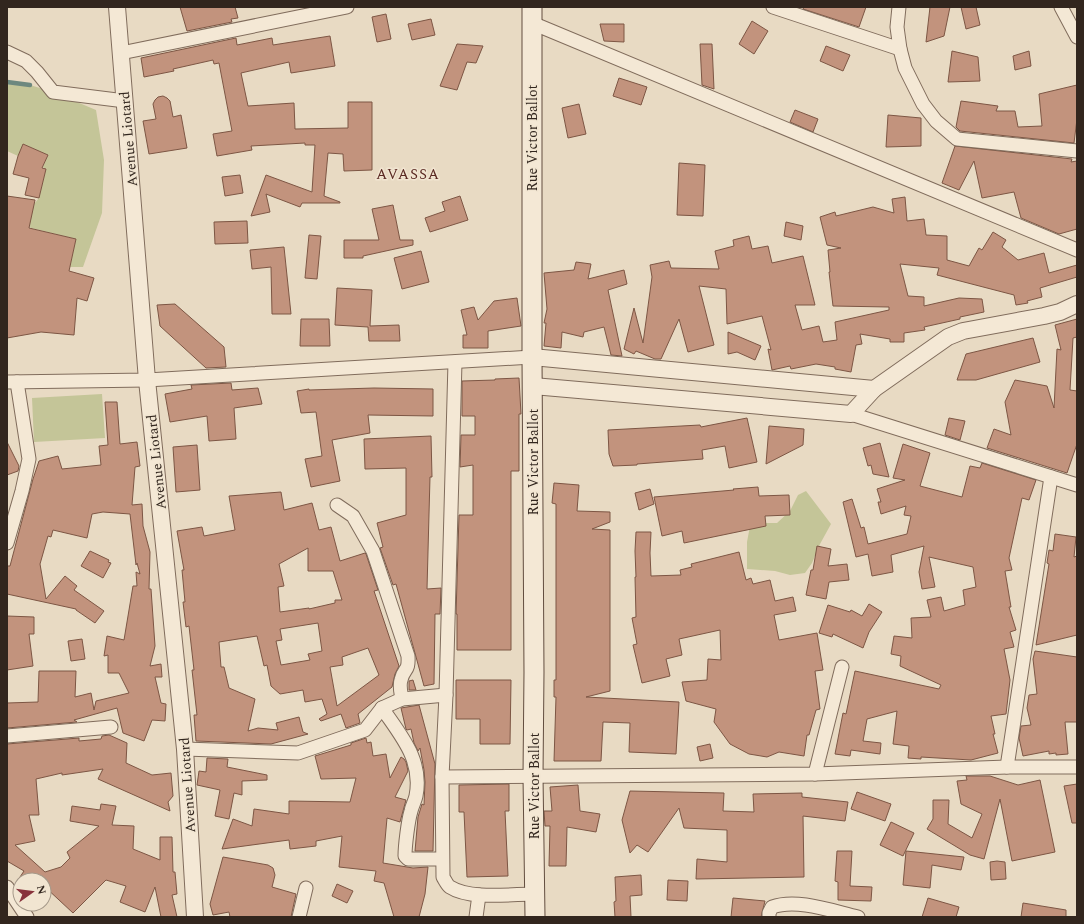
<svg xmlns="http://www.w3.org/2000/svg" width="1084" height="924" font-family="Spectral,serif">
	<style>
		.green { fill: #c4c598 }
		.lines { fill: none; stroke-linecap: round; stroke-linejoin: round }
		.stream { stroke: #6d887f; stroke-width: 4.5 }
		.building { fill: #c2937d; stroke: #7d5644; fill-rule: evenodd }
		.minor-casing { stroke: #806c5c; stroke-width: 15 }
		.tertiary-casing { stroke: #806c5c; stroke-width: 18 }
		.secondary-casing { stroke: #624d3f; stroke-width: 21 }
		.minor { stroke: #f4e8d5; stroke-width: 13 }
		.tertiary { stroke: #f4e8d5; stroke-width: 16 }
		.secondary { stroke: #f4e8d5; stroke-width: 19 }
		.labels { text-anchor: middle; stroke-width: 3; stroke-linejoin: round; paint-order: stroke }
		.street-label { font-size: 14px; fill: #32261e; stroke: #f1e5d1 }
		.neighbourhood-label { font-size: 15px; letter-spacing: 1px; fill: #5a2922; stroke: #f1e5d1 }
	</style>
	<rect width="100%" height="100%" fill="#e8dac3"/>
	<g class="green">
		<path d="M7,82L30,85L53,92L96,110L104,160L102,213L83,267H70L76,239L31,228L29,225L34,204L39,198L46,169L43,167L48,155L23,144L18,156L7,151Z"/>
		<path d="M102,394L105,438L34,442L32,398Z"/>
		<path d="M806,491L831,524L820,544L812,563L805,573L790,575L775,571L747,569V542L750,526L764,523H777L790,511L798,495Z"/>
	</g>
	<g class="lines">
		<path class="stream" d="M7,82L30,85"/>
	</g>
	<g class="building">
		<path d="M180,7H235L238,18L231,19L232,22L187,31Z"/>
		<path d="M804,7H866L859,27L803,9Z"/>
		<path d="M930,7H950L944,36L926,42Z"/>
		<path d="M961,7H976L980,25L966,29Z"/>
		<path d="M386,14L391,39L377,42L372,17Z"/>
		<path d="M431,19L435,35L412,40L408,24Z"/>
		<path d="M752,21L768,31L754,54L739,44Z"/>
		<path d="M600,24H624V42L604,41Z"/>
		<path d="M330,36L335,66L291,73L289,62L241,73L248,106L294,103L295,129L348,128V102H372V170L344,171L343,154L328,153L324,196L340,202V203H302L300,207L266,194L270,212L251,216L266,175L312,192L315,145H305V143L251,146L252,150L217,156L213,134L232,131L219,63L214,64L213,60L173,69L174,71L144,77L141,58L236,38L237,45L272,38L273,45Z"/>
		<path d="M457,44L483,46L476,63L467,62L457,90L440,86Z"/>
		<path d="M700,44H712L714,89L702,85Z"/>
		<path d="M826,46L850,55L843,71L820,61Z"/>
		<path d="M952,51L978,57L980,81L948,82Z"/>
		<path d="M1029,51L1031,66L1015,70L1013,56Z"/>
		<path d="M619,78L647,87L641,105L613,96Z"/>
		<path d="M1077,85V119L1074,143L960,131L956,127L961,101L998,106L996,111H1015L1018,127L1042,126L1039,94Z"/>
		<path d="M163,96L167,98L170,101L173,117L181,115L187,148L149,154L143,121L156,119L153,104L155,100L158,97Z"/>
		<path d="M579,104L586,134L568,138L562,108Z"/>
		<path d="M795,110L818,119L813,132L790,122Z"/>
		<path d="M888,115L921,118V146L886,147Z"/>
		<path d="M23,144L48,155L42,168L46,169L39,198L25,195L29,178L13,174L18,156Z"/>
		<path d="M955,146L1072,159L1071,162L1077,161V229L1059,234L1021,218L1014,192L982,198L974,161L959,190L942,183Z"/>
		<path d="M679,163L705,165L703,216L677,215Z"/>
		<path d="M240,175L243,193L225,196L222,177Z"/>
		<path d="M7,196L35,200L29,228L76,239L69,271L94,278L87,301L77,298L74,335L41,332L7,338Z"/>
		<path d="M460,196L468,220L430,232L425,218L445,211L442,202Z"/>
		<path d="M905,197L907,221L924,219L926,235L947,236V260L969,266L979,248L982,250L993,232L1006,240L1002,247L1018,260L1044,253L1049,273L1077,265V277L1040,288L1042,297L1027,301L1028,303L1016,305L1014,295L937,275L939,268L900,264L908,296L924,297V306L959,298L982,299L984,312L960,317V319L924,327L925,330L904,333V342H890V339L860,334L862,344L856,345L851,372L835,369V367L816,364L791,369L790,366L772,370L768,349L771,350L762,316L727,324L726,289L699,286L714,345L688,352L679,319L661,359H655L636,351L634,354L624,349L634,308L643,343L652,277L650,265L669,261L671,268L719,269L715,251L734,246L733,240L749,236L752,249L768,246L772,263L803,256L815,305H795L802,330L819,326L823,342L837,340L835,322L889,310V307L833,306L829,272H830L828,250L841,248L827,245L820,217L835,212L836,216L873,207L894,213L892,199Z"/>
		<path d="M393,205L400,240H413V245L363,256V258H344V240H379L372,209Z"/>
		<path d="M247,221L248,243L215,244L214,222Z"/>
		<path d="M786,222L803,226L801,240L784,236Z"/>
		<path d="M309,235L321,236L317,279L305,278Z"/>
		<path d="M284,247L291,314H272L271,267L252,269L250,250Z"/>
		<path d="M421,251L429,282L402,289L394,258Z"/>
		<path d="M576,262L591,264L588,279L624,270L627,284L608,290L622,356L611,355L604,327L584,332L583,337L562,332L561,348L544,346L546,323H544L547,309L544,273L574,270Z"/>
		<path d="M337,288L372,290L370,326L399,325L400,341H369L368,327L335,325Z"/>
		<path d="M517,298L521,326L488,331V348H463V335H467L461,310L474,307L478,320L494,301Z"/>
		<path d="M175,304L224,347L226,367L206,368L160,326L157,305Z"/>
		<path d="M301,319H329L330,346H300Z"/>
		<path d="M1077,319V337L1073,338L1070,390L1077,391V444L1067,473L987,448L994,429L1011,435L1005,402L1015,380L1047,386L1054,408L1057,349L1061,350L1055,325Z"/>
		<path d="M728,332L761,346L755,360L737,352L728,354Z"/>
		<path d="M1033,338L1040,362L976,380H957L966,354Z"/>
		<path d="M519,378L521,414H519V471H511V650H457V614H456L459,515H473V465L460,467L461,435H475V416H462V381L495,380V379Z"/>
		<path d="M231,383L232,390L258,388L262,404L234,408L236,439L209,441L207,416L170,422L165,394L192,389L191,385Z"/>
		<path d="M374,388L433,389V416L368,415L370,433L332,440L340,481L311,487L305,459L322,456L316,412L301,413L297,391L309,389V390Z"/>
		<path d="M105,402H117L120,444L137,442L140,466L135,467L132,505L142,504L143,526L150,552L149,589H151L155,646L150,666L161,664L162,677H155L161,703L166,704L165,721L152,720L144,741L123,733L117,708L74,720L77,722L7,728V703L38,702L39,671H76L75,697L91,693L94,710L96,701L129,693L119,673H108V655L104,656L107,636L124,640L133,586H137L136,572L140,574L137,563L136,565L130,514L103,512L92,514L87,538L53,530L51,537L48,536L40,564L46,599L65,576L77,586L74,590L104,611L95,623L76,610V609L7,594V566H10L33,479L39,461L58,456L62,469L101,465L99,446L108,445Z"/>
		<path d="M747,418L757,462L729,468L725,446L702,450L703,459L637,464V465L613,466L609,454L608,430L700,425L701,427Z"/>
		<path d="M949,418L965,421L960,440L945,435Z"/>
		<path d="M769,426L804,429L803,445L766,464Z"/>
		<path d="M431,436L432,477H430L427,589L441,588L440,614H435L434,684L424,686L396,584L393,585L380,548L383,547L377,523L406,515V468L365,469L364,439Z"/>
		<path d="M7,442L19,466L18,471L7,475Z"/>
		<path d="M880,443L889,477L873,474L871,465L868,466L863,448Z"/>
		<path d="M903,444L930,453L920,486L962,497L970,466L980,468L982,463L1036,480L1029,500L1022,498L1009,558L1012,570L1005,571L1011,607H1009L1016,630L1010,632L1014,647L1004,649L1010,680L1006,714L991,716L995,734H993L998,753L971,760L921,757V759L908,758L909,746L893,744L897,711L867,719L863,741L881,743L880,754L851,750L850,756L835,754L843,713L846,714L855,671L939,689L941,685L900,666L901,656L891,654L894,636L912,638L911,618L931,617L927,600L941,597L944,611L965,605L963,590L976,587L973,567L929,557L935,587L922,589L919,572L924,546L891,555L893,572L872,576L868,554L856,557L843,502L852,499L861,528L864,527L868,544L907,534L911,516L904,515L906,506L881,514L878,502H881L877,489L905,480L893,478Z"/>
		<path d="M197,445L200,490L176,492L173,447Z"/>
		<path d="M554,483L579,485L577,511L610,512V522L592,529L610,530V691L586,697L679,702L676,754L629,752L630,723L603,722L601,761H554L556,697H554V680H556V504L552,503Z"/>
		<path d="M758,487L759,496L789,495L790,515L765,516L766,526L684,543L682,531L662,536L654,497L734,490L733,489Z"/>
		<path d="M650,489L654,504L639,510L635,493Z"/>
		<path d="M281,492L284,510L312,503L319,530L331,527L340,561L365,553L366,554L378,590L374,591L399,666L395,674L392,687L358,714L360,723L346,728L341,714L321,721L319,719L327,714L322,699L305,702L303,690L280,694L271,686L267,665L264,666L257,636L219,642L221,667H224L229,688L255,699L248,731L258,728L278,730L276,723L299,717L303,732L308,734L271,744L196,741L194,715H197L192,670H194L189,626L186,627L183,602H185L182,570H184L177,531L202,527L204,536L235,530L229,496ZM308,548V571H333L342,600H335V603L309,609V608L280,612L278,587L284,586L279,564ZM318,623L322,651L308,654L310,660L281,665L276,641L282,640L280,629ZM368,648L379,675L337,706L330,667L343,665L342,657Z"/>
		<path d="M636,532H651L650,553L651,576L681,575L680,570L692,567L691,564L739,552L746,580L751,578L753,584L770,580L775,601L793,597L796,611L774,615L779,640L817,633L823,670L815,671L820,709L816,710L809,735H807L804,756L779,752L767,757L749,754L730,744L714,722L716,709L686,701L682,682L707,680L708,659L721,660L720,630L679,639L682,655L666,659L670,676L642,683L633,645L637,644L632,618L636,617L635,577H636L635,551Z"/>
		<path d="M1055,534L1076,537L1074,557L1077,556V635L1036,645L1049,564L1047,563L1049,550L1053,551Z"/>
		<path d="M817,546L831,549L828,566L847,564L849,580L829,582L826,599L806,595L811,570H813Z"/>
		<path d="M90,551L109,560L108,562L111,563L103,578L81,566Z"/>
		<path d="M869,604L882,612L869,632L863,648L833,634L832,637L819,633L828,605L850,612L851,610L862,616Z"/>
		<path d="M7,616L34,617V634H29L33,666L7,670Z"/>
		<path d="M82,639L85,659L71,661L68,641Z"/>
		<path d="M1035,651L1077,657V722H1065L1068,754L1056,755V753L1049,754V751L1023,756L1019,738L1021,726L1031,725L1027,708L1029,695L1037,694L1033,659Z"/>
		<path d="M413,680L416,690H409V681Z"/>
		<path d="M456,680H511L510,744H480V719H456Z"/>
		<path d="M419,705L435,764L433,851H415L418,817L422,804L424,805L425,782L424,770L420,748L418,751L414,743L411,729L407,730L406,729L401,708Z"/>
		<path d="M109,735L127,743L126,763L152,775L171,773L173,796L168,802L170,811L98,779L103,769L62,775V773L36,779L39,815H29L35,841L15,845L45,872L61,867L70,858L67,852L99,826L70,821L72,806L100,810L101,804L116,806L112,825L134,826L133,849L160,860V837H172L173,872H175L177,894L172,895L177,917H161L155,887L145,912L120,902L126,886L106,880L73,913L44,886V880H18L24,871L7,861V744L79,738V741L101,739L102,736Z"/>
		<path d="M366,738L367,743L371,742L373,756L386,754L390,778L401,757L404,759L406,762L408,771L395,797L406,800L400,822L387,818L383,863L413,868L428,867L425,894L419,917H394L384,883L374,881L376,871L339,867L342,836L316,841V846L290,849L289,840L222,849L233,819L252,826L254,809L289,814V801L350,802L356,778L321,779L315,756L351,745V743Z"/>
		<path d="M710,744L713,758L700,761L697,747Z"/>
		<path d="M207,758L228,759L227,767L267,775V780L242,781V795L234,793L229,819L215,816L220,790L197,785L199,771L206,772Z"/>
		<path d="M966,776H990L1018,785L1040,780L1055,852L1012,861L1000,799L984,859L970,855L927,829L933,819V800H949L948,824L972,838L982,814L961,804L957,781L967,780Z"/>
		<path d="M509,784V811H505L508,876L467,877L464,812H459V785Z"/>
		<path d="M1077,784V823H1072L1064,786Z"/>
		<path d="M578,785L580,811L600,814L596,832L567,827L566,866H549L550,826H545L544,811H552L550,787Z"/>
		<path d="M630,791L724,793L723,811L754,812L753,794L802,793V797L848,802L845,821L803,816L804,877L696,879L697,859L727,862V830L684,828L679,808L648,852L637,845L630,853L622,820Z"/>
		<path d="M857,792L891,804L885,821L851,809Z"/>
		<path d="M891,822L914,833L903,856L880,845Z"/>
		<path d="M837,851H852L850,886L872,887L871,901L838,900V882L835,881Z"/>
		<path d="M906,851L964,857L961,870L932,865L930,888L903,885Z"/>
		<path d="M223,857L268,865L273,868L275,875L272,887L296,894L291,917H230L229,912L213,915L210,904Z"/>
		<path d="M997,861L1005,862L1006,879L991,880L990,862Z"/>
		<path d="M641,875L642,895L630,896L631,917H615L614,902L616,901L615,877Z"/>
		<path d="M668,880L688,881L687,901L667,900Z"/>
		<path d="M337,884L353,891L347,903L332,896Z"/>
		<path d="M733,898L765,901L761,917H731Z"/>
		<path d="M928,898L959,907L956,917H922Z"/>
		<path d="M1023,903L1066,910V917H1021Z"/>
	</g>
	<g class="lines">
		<defs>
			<g id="minor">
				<path d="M773,7L900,49"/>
				<path d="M899,7L897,27L900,49L905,68L923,104L936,121L957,139L1077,151"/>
				<path d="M1061,7L1077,37"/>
				<path d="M532,23L1077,250"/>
				<path d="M7,52L26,61L37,72L53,92L125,101"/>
				<path d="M121,53L347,7"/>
				<path d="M455,362L446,695L442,777L443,877C445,880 447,885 450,887C470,900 512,894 535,894"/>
				<path d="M7,382L147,380L532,357"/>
				<path d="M851,414L1077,485"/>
				<path d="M337,505L353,516L373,551L408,656C409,673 404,667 401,680C399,686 401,693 402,699"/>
				<path d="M7,543L22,491L29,459L17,382"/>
				<path d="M382,708C401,736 423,760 416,796C415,801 412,806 411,811C408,821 405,846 405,856L408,859H442"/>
				<path d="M7,736L111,727"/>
				<path d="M185,749L298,753L365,730L382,708L402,699L446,695"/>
				<path d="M1007,767L1051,477"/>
				<path d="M815,774L842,667"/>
				<path d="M442,777L815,774L1007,767H1077"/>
				<path d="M7,887L27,917"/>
				<path d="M299,917L306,888"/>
				<path d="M476,917L479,895"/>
				<path d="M769,917V913L772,907C797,898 832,911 858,917"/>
			</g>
			<g id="tertiary">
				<path d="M117,7L147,380L185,749L195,917"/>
				<path d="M532,357L874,389"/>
				<path d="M533,386L851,414L874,389L948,337L963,331L1044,316L1060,312L1077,304"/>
			</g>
			<path id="secondary" d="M532,7V357L534,672L533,776L535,917"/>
		</defs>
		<use href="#minor" class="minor-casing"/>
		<use href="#tertiary" class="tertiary-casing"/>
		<use href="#secondary" class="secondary-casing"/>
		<use href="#minor" class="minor"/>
		<use href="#tertiary" class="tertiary"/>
		<use href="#secondary" class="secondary"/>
	</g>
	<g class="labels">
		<g class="street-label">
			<text transform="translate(532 138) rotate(-90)" y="5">Rue Victor Ballot</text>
			<text transform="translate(128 139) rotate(-95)" y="5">Avenue Liotard</text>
			<text transform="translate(156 462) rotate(-96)" y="5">Avenue Liotard</text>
			<text transform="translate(533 462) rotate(-90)" y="5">Rue Victor Ballot</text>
			<text transform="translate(187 785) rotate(-94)" y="5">Avenue Liotard</text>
			<text transform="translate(534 786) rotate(-90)" y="5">Rue Victor Ballot</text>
		</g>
		<g class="neighbourhood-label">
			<text x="408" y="179">AVASSA</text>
		</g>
	</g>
	<rect width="1084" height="924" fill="none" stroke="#32261e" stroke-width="16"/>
	<g transform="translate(32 892) rotate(76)"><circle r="19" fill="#f1e5d1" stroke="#a59989"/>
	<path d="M0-3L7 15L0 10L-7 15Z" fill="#88323b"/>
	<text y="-6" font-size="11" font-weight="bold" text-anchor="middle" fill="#32261e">N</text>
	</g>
</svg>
